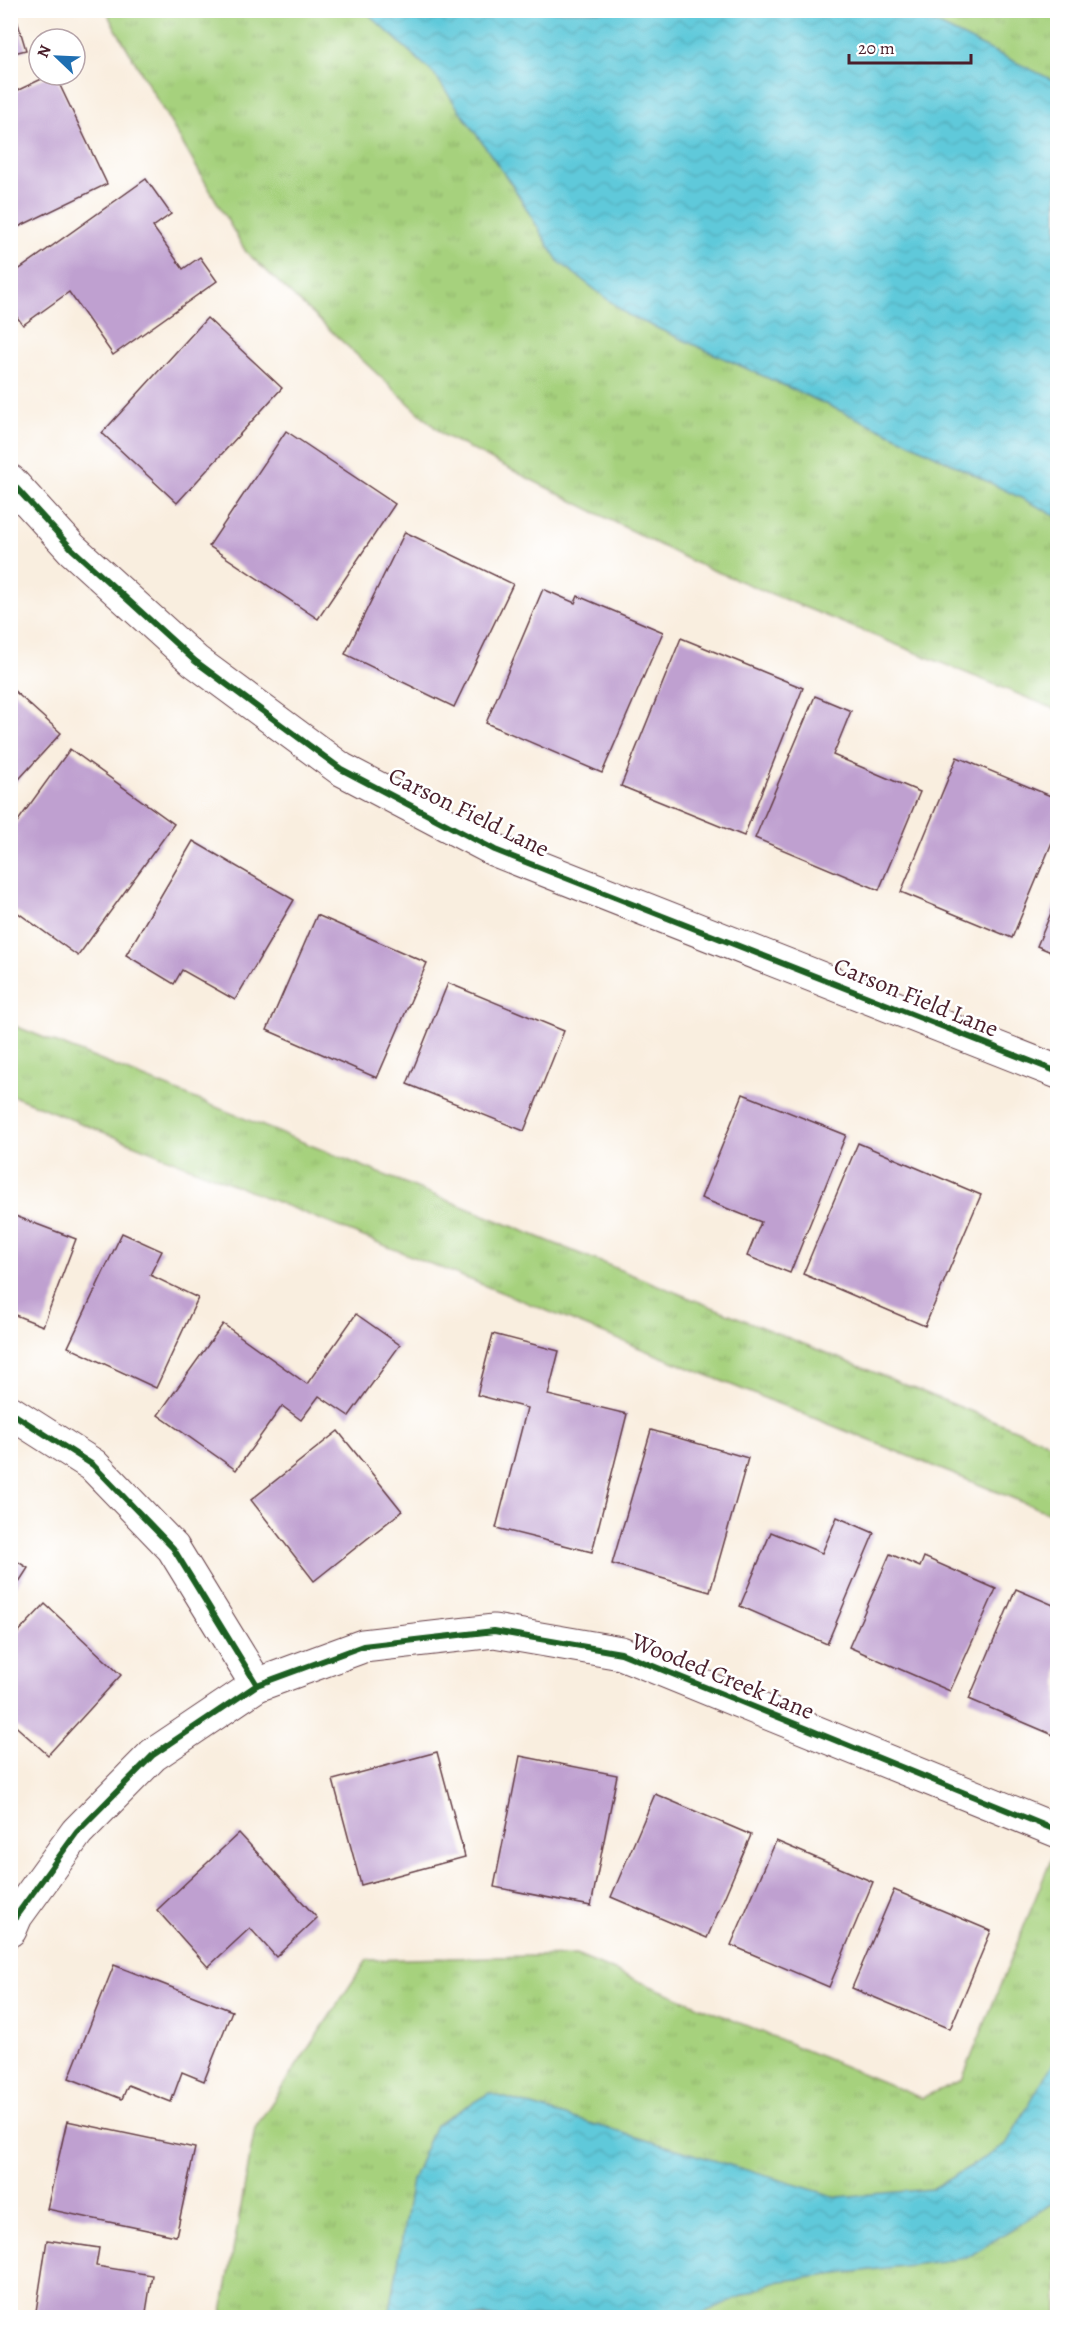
<svg xmlns="http://www.w3.org/2000/svg" width="1068" height="2328" font-family="Alegreya,serif">
	<style>
		.grass { fill: url(#grass-tufts); stroke: #787854; stroke-width: 1.5 }
		.water { fill: url(#water-waves); stroke: #547482; stroke-width: 1.5 }
		.building { fill: #bfa0d0 }
		.lines { fill: none; stroke-linecap: round; stroke-linejoin: round }
		.minor-casing { stroke: #643e46; stroke-width: 35 }
		.minor { stroke: #fff; stroke-width: 33 }
		.cycleway-casing { stroke: #fff; stroke-width: 10 }
		.cycleway { stroke: #1b5e20; stroke-width: 6 }
		.labels { text-anchor: middle; stroke-width: 5; stroke-linejoin: round; paint-order: stroke }
		.street-label { font-size: 24px; fill: #4a1f2b; stroke: #fff }
	</style>
	<defs>
		<pattern id="grass-tufts" width="24" height="20" patternUnits="userSpaceOnUse" patternTransform="scale(1.5)"><rect width="24" height="20" fill="#a6d17d"/><path d="M3 7l-1-3M5 7V3M7 7l1-3M15 17l-1-3M17 17v-4M19 17l1-3" fill="none" stroke="#90b36c"/></pattern>
		<pattern id="water-waves" width="16" height="10" patternUnits="userSpaceOnUse" patternTransform="scale(1.5)"><rect width="16" height="10" fill="#5fc9da"/><path d="M0 5q4-4 8 0t8 0" fill="none" stroke="#54acbb"/></pattern>
	</defs>
	<rect width="100%" height="100%" fill="#fff"/>
	<filter id="ink" filterUnits="userSpaceOnUse"><feTurbulence type="fractalNoise" baseFrequency=".0167" numOctaves="2"/><feDisplacementMap in="SourceGraphic" scale="12" xChannelSelector="R" yChannelSelector="G"/><feConvolveMatrix kernelMatrix="1 2 1 2 8 2 1 2 1" color-interpolation-filters="sRGB"/></filter>
	<filter id="wash" filterUnits="userSpaceOnUse"><feTurbulence type="fractalNoise" baseFrequency=".008" numOctaves="4" result="noise"/><feDisplacementMap in="SourceGraphic" scale="24" xChannelSelector="R" yChannelSelector="G"/><feGaussianBlur stdDeviation="1.35" result="paint"/><feColorMatrix in="noise" values="0 0 0 0 0 0 0 0 0 0 0 0 0 0 0 0 0 1.4 0 .05"/><feComposite in="paint" operator="in"/></filter>
	<g filter="url(#wash)">
		<rect width="100%" height="100%" fill="#f9eedf"/>
		<g class="grass">
			<path d="M108,11H1057V710L693,562L443,435L246,252L110,19Z"/>
			<path d="M10,1024L1057,1446V1516L11,1095Z"/>
			<path d="M1052,1857L1057,1860V2317L221,2318L255,2128L367,1960L576,1955L921,2098L962,2080Z"/>
		</g>
		<g class="water">
			<path d="M365,11H910L1057,82V516L896,436L628,315L558,261L514,188L434,74Z"/>
			<path d="M1057,2055V2200L967,2258L774,2282L694,2317H389L412,2180L435,2125L489,2093L837,2197L932,2189L1005,2146Z"/>
		</g>
		<g id="blocks">
			<g class="building">
				<path d="M10,10H14L26,50L10,54Z"/>
				<path d="M50,75H55L107,184L10,231V94Z"/>
				<path d="M146,179L171,214L153,227L183,269L200,257L217,281L113,355L69,292L23,325L10,308V276Z"/>
				<path d="M207,318L282,388L177,503L102,433Z"/>
				<path d="M286,431L395,504L318,619L209,546Z"/>
				<path d="M405,532L513,584L454,707L345,654Z"/>
				<path d="M543,589L575,603L578,596L663,632L602,773L486,723Z"/>
				<path d="M681,638L803,688L744,836L621,786Z"/>
				<path d="M10,687L61,733L10,789Z"/>
				<path d="M815,696L851,711L833,755L920,792L879,890L755,838Z"/>
				<path d="M70,749L174,824L78,956L10,907V832Z"/>
				<path d="M957,757L1058,799V828L1012,938L901,892Z"/>
				<path d="M193,841L294,900L235,1000L182,970L174,984L126,955Z"/>
				<path d="M1057,899H1058V955L1037,946Z"/>
				<path d="M317,915L427,963L377,1078L267,1030Z"/>
				<path d="M448,983L564,1031L524,1131L407,1084Z"/>
				<path d="M743,1094L846,1135L790,1273L747,1256L761,1222L701,1198Z"/>
				<path d="M858,1143L981,1195L925,1326L803,1274Z"/>
				<path d="M10,1214L76,1239L43,1326L10,1313Z"/>
				<path d="M122,1233L162,1251L150,1275L198,1298L156,1388L68,1347Z"/>
				<path d="M356,1314L400,1345L349,1416L319,1396L301,1420L282,1406L236,1470L158,1415L223,1324L307,1384Z"/>
				<path d="M493,1334L559,1351L548,1395L627,1414L592,1552L496,1528L527,1408L477,1395Z"/>
				<path d="M651,1430L748,1458L710,1592L612,1564Z"/>
				<path d="M338,1431L402,1511L314,1581L251,1500Z"/>
				<path d="M837,1517L874,1533L827,1644L740,1606L771,1532L822,1553Z"/>
				<path d="M890,1554L920,1567L924,1557L996,1589L950,1691L849,1647Z"/>
				<path d="M10,1557L28,1568L10,1596Z"/>
				<path d="M1016,1589L1058,1607V1737L969,1699Z"/>
				<path d="M45,1604L121,1675L48,1755L10,1721V1641Z"/>
				<path d="M437,1752L465,1857L361,1885L333,1780Z"/>
				<path d="M520,1756L617,1775L591,1906L494,1887Z"/>
				<path d="M655,1794L751,1835L707,1938L611,1897Z"/>
				<path d="M239,1833L317,1918L276,1957L250,1928L208,1967L157,1910Z"/>
				<path d="M776,1841L873,1882L829,1987L731,1945Z"/>
				<path d="M894,1890L991,1931L950,2029L852,1988Z"/>
				<path d="M114,1965L232,2011L204,2081L182,2072L171,2102L128,2085L122,2099L69,2078Z"/>
				<path d="M67,2121L195,2148L176,2236L47,2209Z"/>
				<path d="M47,2240L99,2248L96,2266L152,2275L145,2318H35Z"/>
			</g>
		</g>
	</g>
	<g filter="url(#ink)">
		<use href="#blocks" fill-opacity="0" stroke="#643e46" stroke-width="1.5"/>
		<g class="lines">
			<defs>
				<g id="minor">
					<path d="M10,481L72,549L195,661L341,769L495,850L1058,1072"/>
					<path d="M10,1412L93,1465L173,1548L257,1685"/>
					<path d="M10,1930L16,1916L77,1832L153,1755L257,1685L363,1646L494,1631L621,1653L1058,1831"/>
				</g>
			</defs>
			<use href="#minor" class="minor-casing"/>
			<use href="#minor" class="minor"/>
			<defs>
				<g id="cycleway">
					<path d="M10,481L72,549L195,661L341,769L495,850L1058,1072"/>
					<path d="M10,1412L93,1465L173,1548L257,1685"/>
					<path d="M10,1930L16,1916L77,1832L153,1755L257,1685L363,1646L494,1631L621,1653L1058,1831"/>
				</g>
			</defs>
			<use href="#cycleway" class="cycleway-casing"/>
			<use href="#cycleway" class="cycleway"/>
		</g>
	</g>
	<g class="labels">
		<g class="street-label">
			<text transform="translate(469 812) rotate(26)" y="8">Carson Field Lane</text>
			<text transform="translate(916 997) rotate(22)" y="8">Carson Field Lane</text>
			<text transform="translate(723 1676) rotate(22)" y="8">Wooded Creek Lane</text>
		</g>
	</g>
	<rect width="1068" height="2328" fill="none" stroke="#fff" stroke-width="36"/>
	<g transform="translate(57 57) rotate(293)"><circle r="28" fill="#ffffff" stroke="#b7a5aa" stroke-width="1.5"/>
	<path d="M0-4.5L10 22L0 15L-10 22Z" fill="#1f6fb2"/>
	<text y="-9" font-size="16" font-weight="bold" text-anchor="middle" fill="#4a1f2b">N</text>
	</g>
	<path d="M849 54v9h122v-9" fill="none" stroke="#4a1f2b" stroke-width="3"/>
	<text x="858" y="54" font-size="18" fill="#4a1f2b" stroke="#ffffff" stroke-width="4.5" paint-order="stroke">20 m</text>
</svg>
